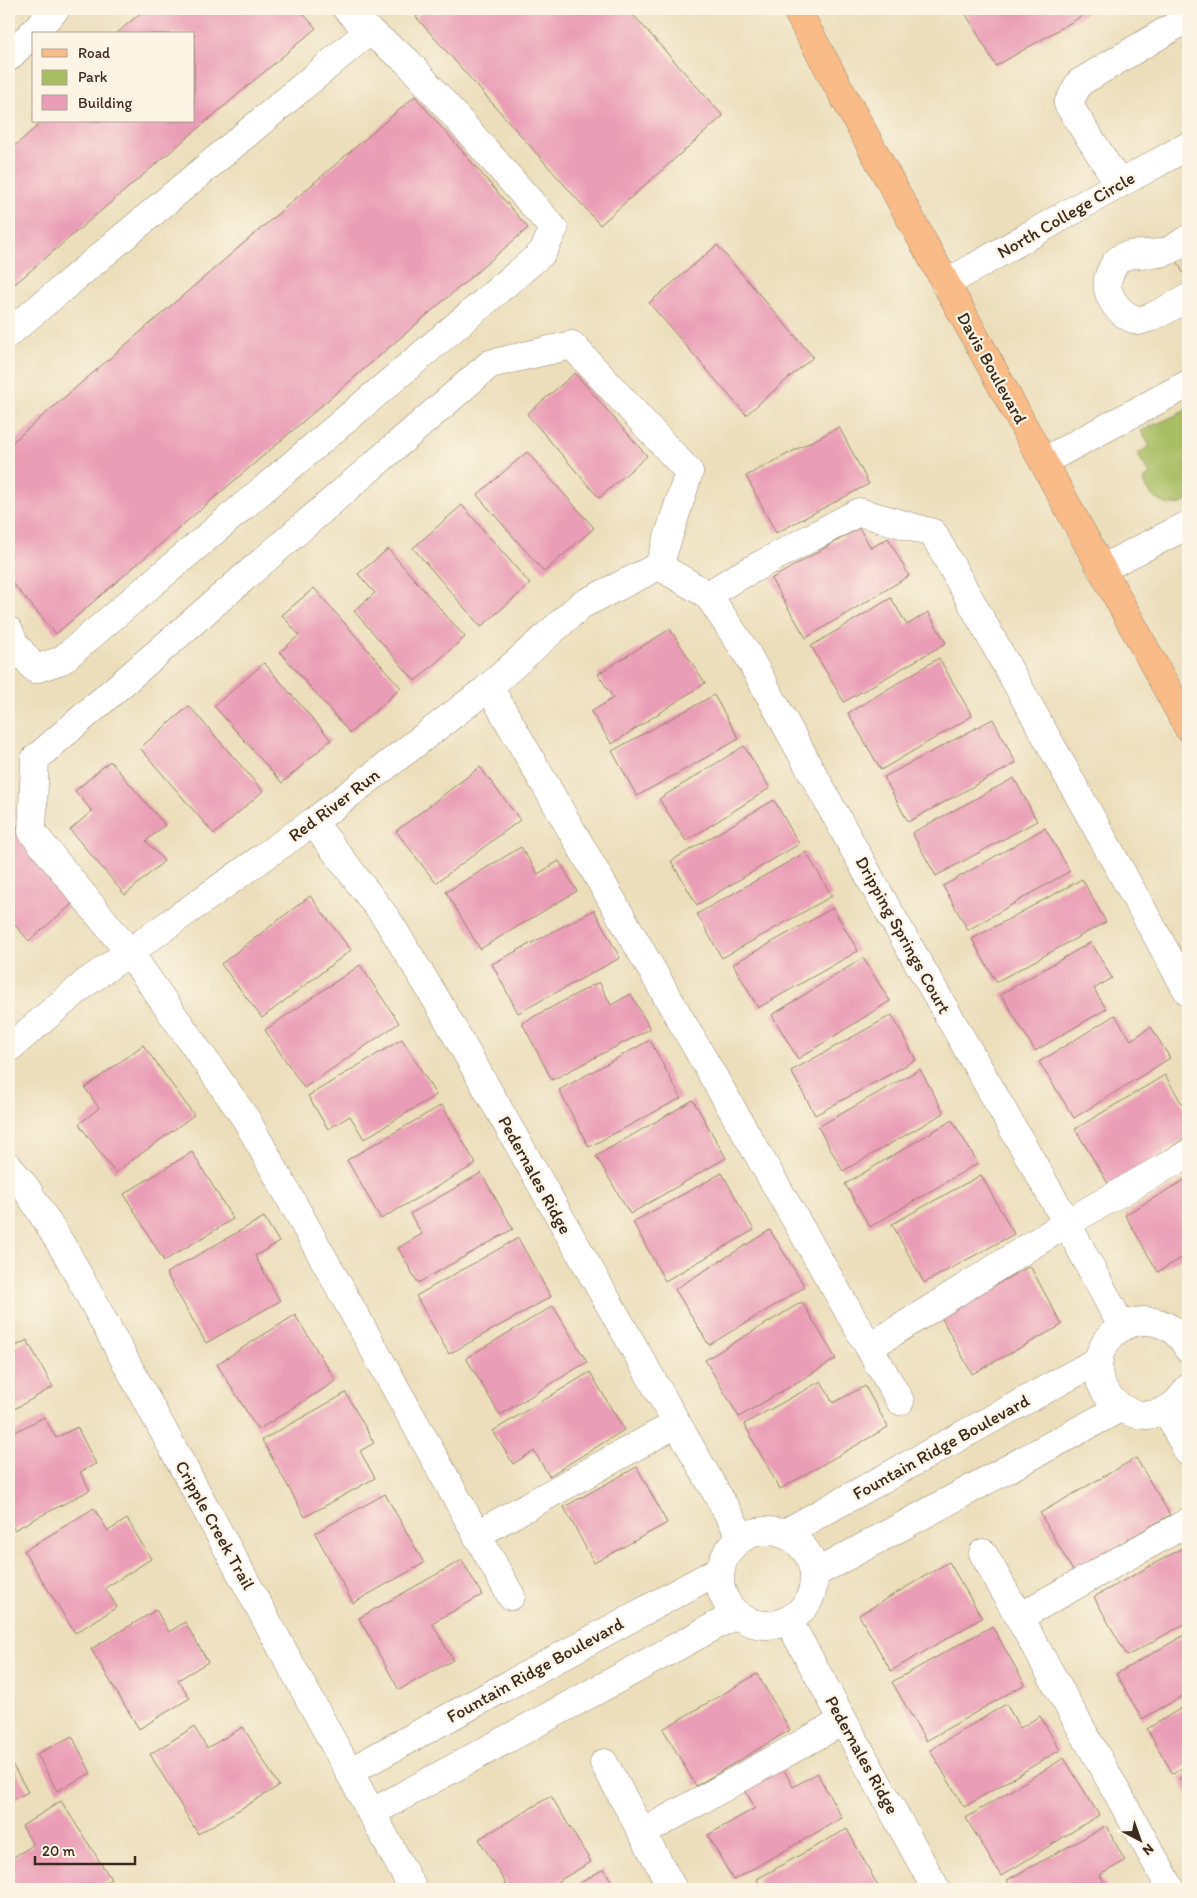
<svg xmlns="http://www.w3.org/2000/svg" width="1197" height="1898" font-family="Itim,sans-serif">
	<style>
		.green { fill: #a8be63; stroke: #727440 }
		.building { fill: #ea9db6 }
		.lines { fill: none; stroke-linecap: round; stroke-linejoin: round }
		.minor-casing { stroke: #94846c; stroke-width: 29 }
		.major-casing { stroke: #94846c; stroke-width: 29 }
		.minor { stroke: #fff; stroke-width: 28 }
		.major { stroke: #f9bc89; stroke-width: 28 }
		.labels { text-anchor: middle; stroke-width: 4.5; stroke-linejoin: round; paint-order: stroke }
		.street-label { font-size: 18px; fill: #3b2a1e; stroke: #fcf5e5 }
	</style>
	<rect width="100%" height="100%" fill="#fcf5e5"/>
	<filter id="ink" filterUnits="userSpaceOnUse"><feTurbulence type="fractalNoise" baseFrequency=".02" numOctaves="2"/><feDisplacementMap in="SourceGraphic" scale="10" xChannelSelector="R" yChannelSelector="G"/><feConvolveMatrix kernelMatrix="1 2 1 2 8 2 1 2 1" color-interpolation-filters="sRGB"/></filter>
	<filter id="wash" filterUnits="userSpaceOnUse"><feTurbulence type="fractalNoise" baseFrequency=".0096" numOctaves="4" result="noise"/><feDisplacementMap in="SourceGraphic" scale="20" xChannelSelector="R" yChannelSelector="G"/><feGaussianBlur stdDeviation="1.12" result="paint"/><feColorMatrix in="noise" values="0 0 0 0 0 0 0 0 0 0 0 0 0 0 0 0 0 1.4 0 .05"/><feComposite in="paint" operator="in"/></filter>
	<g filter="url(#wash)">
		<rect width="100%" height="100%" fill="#ecdebb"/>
		<path class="green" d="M1188,409V501C1185,502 1180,505 1176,505C1160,506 1146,494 1144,478L1151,475L1137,454L1150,446L1141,431C1157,423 1172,418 1188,409Z"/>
		<g id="blocks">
			<g class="building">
				<path d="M145,9H299L316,28L9,289V151L43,121H194V34H116Z"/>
				<path d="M425,9H628L723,116L600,225L416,17Z"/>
				<path d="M963,9H1094L996,66Z"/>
				<path d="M415,96L528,228L56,634L9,579V445Z"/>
				<path d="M717,245L813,357L746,415L649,303Z"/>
				<path d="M1188,255V282L1177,261Z"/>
				<path d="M575,373L647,456L599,498L527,414Z"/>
				<path d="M839,427L869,484L776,533L746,476Z"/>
				<path d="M527,452L594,528L544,572L477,495Z"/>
				<path d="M462,505L530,584L481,627L413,548Z"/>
				<path d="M859,528L871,548L888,538L909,576L806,638L771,579Z"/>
				<path d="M388,549L465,637L415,681L354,611L375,593L358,574Z"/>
				<path d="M314,588L401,688L350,733L280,652L299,635L282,615Z"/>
				<path d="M891,598L907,625L928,612L946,643L844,702L811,646Z"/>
				<path d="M670,629L705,683L612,744L591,712L613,698L598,674Z"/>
				<path d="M939,658L972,716L881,770L848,713Z"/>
				<path d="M264,663L331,740L282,783L214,706Z"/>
				<path d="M714,695L739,739L637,796L612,751Z"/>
				<path d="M189,706L263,791L214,834L140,748Z"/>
				<path d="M993,719L1016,763L908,822L884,777Z"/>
				<path d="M744,746L770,788L686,841L659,799Z"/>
				<path d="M110,761L165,825L146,841L164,861L125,895L70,830L92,811L75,791Z"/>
				<path d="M480,767L520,820L436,883L396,831Z"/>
				<path d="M1014,778L1037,821L936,876L912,833Z"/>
				<path d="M774,800L799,844L697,905L671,861Z"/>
				<path d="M9,818L78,899L29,941L9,918Z"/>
				<path d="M1045,828L1070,871L968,930L943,886Z"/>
				<path d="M521,847L538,874L559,861L577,891L480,949L446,892Z"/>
				<path d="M806,852L832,896L722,958L697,914Z"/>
				<path d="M1082,879L1106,922L996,982L972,939Z"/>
				<path d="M310,896L351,950L262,1018L221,964Z"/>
				<path d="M833,908L858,951L758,1008L733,964Z"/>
				<path d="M594,910L620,958L518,1013L492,964Z"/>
				<path d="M1091,942L1112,978L1094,989L1106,1009L1035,1051L1001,994Z"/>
				<path d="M863,958L890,1001L798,1059L772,1015Z"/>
				<path d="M360,965L399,1023L304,1088L265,1030Z"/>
				<path d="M599,982L611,1005L631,994L650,1029L552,1080L522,1023Z"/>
				<path d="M892,1015L916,1060L815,1115L791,1071Z"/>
				<path d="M1115,1015L1131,1040L1151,1027L1170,1058L1074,1118L1039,1062Z"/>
				<path d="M402,1039L436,1095L364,1139L350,1116L328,1129L308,1096Z"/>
				<path d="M650,1040L681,1098L589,1147L559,1090Z"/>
				<path d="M143,1045L194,1115L115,1173L79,1124L99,1108L85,1088Z"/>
				<path d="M920,1069L944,1113L843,1171L818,1127Z"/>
				<path d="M1165,1075L1188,1114V1137L1109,1185L1075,1129Z"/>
				<path d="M693,1100L726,1158L630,1214L596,1156Z"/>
				<path d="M442,1105L476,1164L381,1219L347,1160Z"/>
				<path d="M952,1120L978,1163L870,1227L845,1184Z"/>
				<path d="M192,1152L233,1219L164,1261L124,1194Z"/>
				<path d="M481,1173L513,1229L418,1283L398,1248L422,1234L410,1214Z"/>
				<path d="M722,1173L754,1230L665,1281L633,1222Z"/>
				<path d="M981,1175L1014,1234L924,1283L892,1224Z"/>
				<path d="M1188,1178V1254L1158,1272L1125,1215Z"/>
				<path d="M264,1217L279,1242L255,1256L280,1301L206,1343L166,1273Z"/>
				<path d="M770,1230L805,1287L709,1345L675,1289Z"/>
				<path d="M518,1238L551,1297L449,1354L416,1296Z"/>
				<path d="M1030,1266L1062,1325L972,1374L940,1315Z"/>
				<path d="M802,1302L836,1359L739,1417L705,1360Z"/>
				<path d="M553,1306L587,1362L500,1415L466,1358Z"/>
				<path d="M295,1315L336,1381L258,1430L217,1364Z"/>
				<path d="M27,1340L53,1387L9,1412V1350Z"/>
				<path d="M590,1372L624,1430L549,1476L534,1451L513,1464L493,1431Z"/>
				<path d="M821,1381L833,1403L865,1386L888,1427L780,1489L744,1424Z"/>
				<path d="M346,1393L374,1443L360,1451L375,1478L305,1517L262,1440Z"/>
				<path d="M44,1417L56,1438L77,1427L96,1464L80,1472L90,1490L14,1530L9,1521V1435Z"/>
				<path d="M1136,1458L1170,1515L1073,1571L1040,1513Z"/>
				<path d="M637,1467L667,1523L594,1563L564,1507Z"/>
				<path d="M385,1494L424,1563L353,1603L315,1533Z"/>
				<path d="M94,1508L108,1531L127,1519L151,1559L105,1588L117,1607L75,1633L24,1551Z"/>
				<path d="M1188,1545V1622L1127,1656L1094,1597Z"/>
				<path d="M462,1560L482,1595L432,1623L453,1660L399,1690L359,1618Z"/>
				<path d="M949,1562L982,1618L891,1671L859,1615Z"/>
				<path d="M156,1610L169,1632L185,1622L208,1662L178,1680L190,1698L139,1729L91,1649Z"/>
				<path d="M992,1626L1025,1684L926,1741L892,1682Z"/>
				<path d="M1188,1633V1693L1142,1719L1116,1674Z"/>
				<path d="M757,1674L790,1730L696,1786L663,1729Z"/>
				<path d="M1006,1704L1020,1728L1040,1716L1060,1750L964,1807L930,1750Z"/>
				<path d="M1188,1704V1764L1173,1774L1147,1729Z"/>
				<path d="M194,1727L207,1748L243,1727L279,1786L198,1834L150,1754Z"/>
				<path d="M72,1736L91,1773L57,1791L37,1754Z"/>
				<path d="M1064,1758L1099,1815L1001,1876L966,1818Z"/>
				<path d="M9,1759L28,1792L9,1802Z"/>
				<path d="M783,1768L793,1787L817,1773L842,1818L733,1880L708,1835L755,1808L745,1790Z"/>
				<path d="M1188,1774V1796L1179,1778Z"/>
				<path d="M551,1796L591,1862L545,1889H509L479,1839Z"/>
				<path d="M61,1801L111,1879L95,1889H9V1860L33,1845L22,1826Z"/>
				<path d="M1106,1826L1125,1861L1100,1875L1108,1889H1012L1007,1880Z"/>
				<path d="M847,1829L879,1888L876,1889H762L757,1879Z"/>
				<path d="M604,1869L616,1889H569Z"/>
			</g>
		</g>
	</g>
	<g filter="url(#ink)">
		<use href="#blocks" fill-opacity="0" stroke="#94846c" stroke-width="1"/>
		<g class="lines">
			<defs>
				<g id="minor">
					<path d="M9,57L56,9"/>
					<path d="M1119,184L1068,104L1079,83L1188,18"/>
					<path d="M1188,239C1181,243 1173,250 1164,252C1144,258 1120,246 1111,271C1107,279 1106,285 1109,293C1114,308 1124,316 1138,321L1152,317L1188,298"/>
					<path d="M945,284L1119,184L1188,146"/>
					<path d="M9,333L369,31L347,9"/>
					<path d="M1044,461L1188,384"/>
					<path d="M659,566L708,595L746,652L876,889L1067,1223L1122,1327"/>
					<path d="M1101,569L1188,525"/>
					<path d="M708,595L732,580L859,512L933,533L1188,992"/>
					<path d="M9,631L14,643L35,669L62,660L542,253L554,229L407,61L369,31"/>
					<path d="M489,687L900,1401"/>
					<path d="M313,822L387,919L436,999L742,1538"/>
					<path d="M9,1048L87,982L313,822L489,687L581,605L659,566"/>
					<path d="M9,1167L26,1188L67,1254L413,1889"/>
					<path d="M870,1347L1067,1223L1188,1154"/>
					<path d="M1188,1349C1180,1332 1165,1322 1146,1321C1133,1321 1121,1326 1112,1335C1065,1384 1148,1454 1188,1388"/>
					<path d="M1166,1410L1188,1452"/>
					<circle cx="767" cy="1578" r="47"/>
					<path d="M783,1534L1099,1360"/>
					<path d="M476,1535L676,1424"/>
					<path d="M983,1553L1171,1889"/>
					<path d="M814,1574L1120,1408"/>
					<path d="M511,1596L246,1119L129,952L32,832L35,759L490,364L572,345L689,472L659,566"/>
					<path d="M1019,1617L1188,1522"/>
					<path d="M788,1620L936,1889"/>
					<path d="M604,1763L673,1889"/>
					<path d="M349,1772L721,1569"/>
					<path d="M371,1813L737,1614"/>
					<path d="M642,1833L843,1721"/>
				</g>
				<path id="major" d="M796,9L1188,727"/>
			</defs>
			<use href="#minor" class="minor-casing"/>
			<use href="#major" class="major-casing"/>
			<use href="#minor" class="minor"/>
			<use href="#major" class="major"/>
		</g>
	</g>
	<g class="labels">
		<g class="street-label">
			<text transform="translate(1066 215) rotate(-30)" y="6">North College Circle</text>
			<text transform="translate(992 368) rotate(61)" y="6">Davis Boulevard</text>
			<text transform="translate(334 805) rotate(-37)" y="6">Red River Run</text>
			<text transform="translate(903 935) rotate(61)" y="6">Dripping Springs Court</text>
			<text transform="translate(535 1175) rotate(61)" y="6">Pedernales Ridge</text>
			<text transform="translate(941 1447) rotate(-29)" y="6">Fountain Ridge Boulevard</text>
			<text transform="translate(215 1525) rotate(61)" y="6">Cripple Creek Trail</text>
			<text transform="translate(535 1670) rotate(-29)" y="6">Fountain Ridge Boulevard</text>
			<text transform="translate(862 1755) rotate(61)" y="6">Pedernales Ridge</text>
		</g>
	</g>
	<rect width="1197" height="1898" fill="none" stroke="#fcf5e5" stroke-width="30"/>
	<rect x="32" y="32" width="162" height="90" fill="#fcf5e5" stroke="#afa495"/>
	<rect x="42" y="49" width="25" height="8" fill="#f9bc89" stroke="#afa495"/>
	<text x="78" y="58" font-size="15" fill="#3b2a1e">Road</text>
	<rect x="42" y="70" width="25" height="15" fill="#a8be63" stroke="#afa495"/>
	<text x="78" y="82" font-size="15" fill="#3b2a1e">Park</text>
	<rect x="42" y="95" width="25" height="15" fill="#ea9db6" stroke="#afa495"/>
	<text x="78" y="108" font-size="15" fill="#3b2a1e">Building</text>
	<g transform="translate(1140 1840) rotate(139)" stroke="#fcf5e5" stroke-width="4" paint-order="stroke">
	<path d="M0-4L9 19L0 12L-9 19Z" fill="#3b2a1e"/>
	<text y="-8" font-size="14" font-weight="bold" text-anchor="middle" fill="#3b2a1e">N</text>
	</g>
	<path d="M35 1856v8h100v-8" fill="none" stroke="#3b2a1e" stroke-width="2.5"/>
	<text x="42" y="1856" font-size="15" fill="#3b2a1e" stroke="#fcf5e5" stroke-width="4" paint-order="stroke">20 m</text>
</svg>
